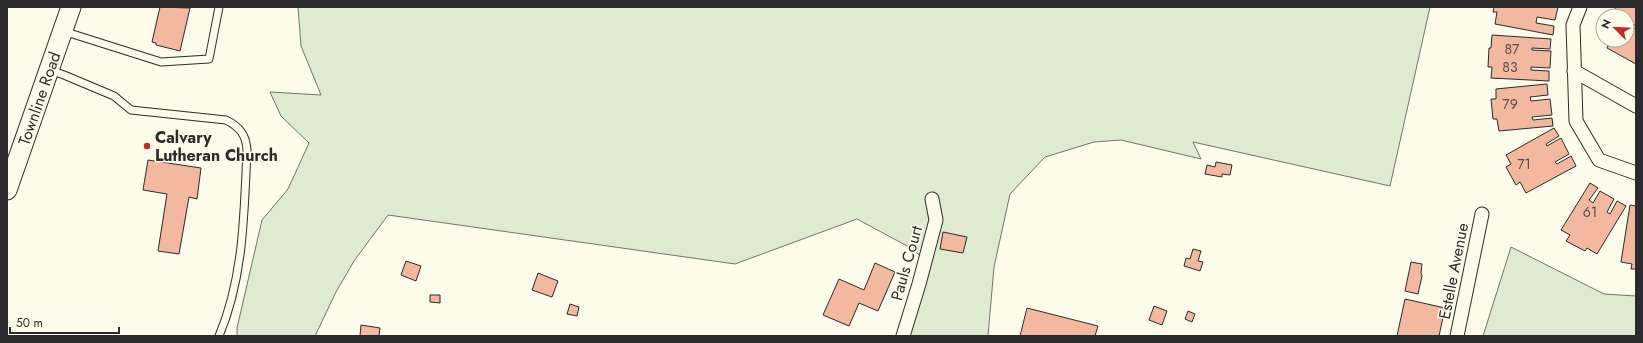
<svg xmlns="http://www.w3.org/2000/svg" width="1643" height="343" font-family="Jost,sans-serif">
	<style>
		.green { fill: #deebd1; stroke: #74746e }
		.building { fill: #f2b8a0; stroke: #2b2b2b }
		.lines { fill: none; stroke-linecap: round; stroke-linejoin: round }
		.lane-casing { stroke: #2b2b2b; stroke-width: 9 }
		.street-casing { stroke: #2b2b2b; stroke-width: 15 }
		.secondary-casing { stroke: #2b2b2b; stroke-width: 21 }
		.lane { stroke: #fdfbea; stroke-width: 7 }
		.street { stroke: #fdfbea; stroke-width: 13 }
		.secondary { stroke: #fdfbea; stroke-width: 19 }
		.poi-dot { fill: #c62828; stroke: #fdfbea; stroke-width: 1.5 }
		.labels { text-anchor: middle; stroke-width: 3; stroke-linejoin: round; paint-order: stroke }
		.number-label { font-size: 14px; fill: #5d4e48 }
		.street-label { font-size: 16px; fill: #2b2b2b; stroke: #fdfbea }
		.poi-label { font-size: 16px; font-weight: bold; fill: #2b2b2b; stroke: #fdfbea; text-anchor: start }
	</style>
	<rect width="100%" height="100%" fill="#fdfbea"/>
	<g class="green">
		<path d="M298,7H1430L1390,186L1193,142L1201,159L1121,140L1094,142L1045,157L1010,194L994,267L988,336H907L931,264L909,247L857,219L735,264L388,215L354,261L336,292L315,336H237V328L262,220L288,189L309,143L281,116L270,92L321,95L301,46Z"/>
		<path d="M1511,247L1604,294L1636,296V336H1483Z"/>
	</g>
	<g class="building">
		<path d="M160,7L190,8L180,51L156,45V43L152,42Z"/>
		<path d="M1494,7H1558L1555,20L1537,17L1536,23L1554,26L1553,35L1495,24L1497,12H1493Z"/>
		<path d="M1616,7H1636V26L1627,21V16H1618L1613,13Z"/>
		<path d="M1627,24L1636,29V64L1607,48L1611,40H1627Z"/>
		<path d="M1492,35L1551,39L1550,49L1532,48V50L1551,51L1550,68L1531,67V70L1549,71V81L1491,78L1492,67H1488L1489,48H1491Z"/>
		<path d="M1547,84L1548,95L1530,97L1531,101L1550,99L1552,115L1532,117L1533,120L1552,118L1553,126L1499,131L1497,119H1493L1491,99H1496V89Z"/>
		<path d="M1554,128L1559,136L1546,144L1547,146L1561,138L1569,154L1555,162L1557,164L1571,156L1576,166L1526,193L1520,182L1516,185L1506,167L1511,164L1506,155Z"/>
		<path d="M148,160L201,168L197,199L189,197L179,254L158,251L167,194L143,190Z"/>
		<path d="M1216,162L1232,165L1230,175L1222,174V177L1205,174L1207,165L1215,167Z"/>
		<path d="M1590,183L1598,188L1589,200L1593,203L1600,191L1614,199L1607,212L1610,214L1617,201L1626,206L1597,254L1587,248L1585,251L1566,241L1570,235L1561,230Z"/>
		<path d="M1630,205L1636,206V269H1631L1632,264L1621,262Z"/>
		<path d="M943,232L967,237L963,253L940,249Z"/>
		<path d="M1193,249L1201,251L1198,261L1203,262L1200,271L1184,266L1186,258L1190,259Z"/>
		<path d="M406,261L421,266L416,281L401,275Z"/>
		<path d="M1411,262L1422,264L1421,273L1422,276L1418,294L1405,291Z"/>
		<path d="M875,263L895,272L878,311L859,303L849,326L823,315L839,279L864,290Z"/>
		<path d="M538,273L558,281L552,297L532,290Z"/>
		<path d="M430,295H440V303L430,302Z"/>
		<path d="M1405,299L1445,308L1439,336H1397Z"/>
		<path d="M570,304L579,307L577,316L567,314Z"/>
		<path d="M1154,306L1167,311L1162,325L1149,320Z"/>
		<path d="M1027,308L1098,326L1095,336H1020Z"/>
		<path d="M1188,311L1195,314L1192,322L1185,319Z"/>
		<path d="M361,325L380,328L379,336H360Z"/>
	</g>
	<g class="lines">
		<defs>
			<g id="lane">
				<path d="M63,31L161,62L209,59L219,7"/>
				<path d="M50,70L64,75L114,96L131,110L226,120C240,127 246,135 247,150C244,213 244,277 219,336"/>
			</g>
			<g id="street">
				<path d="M1580,7L1573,25L1576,121L1599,160L1636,173"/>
				<path d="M1574,71L1636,106"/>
				<path d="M903,336L919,284L936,220L932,199"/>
				<path d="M1457,336L1482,214"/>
			</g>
			<g id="secondary">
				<path id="s1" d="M7,190L71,7"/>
			</g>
		</defs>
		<use href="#lane" class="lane-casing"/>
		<use href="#street" class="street-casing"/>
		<use href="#secondary" class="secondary-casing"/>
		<use href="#lane" class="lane"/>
		<use href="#street" class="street"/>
		<use href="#secondary" class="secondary"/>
	</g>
	<circle class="poi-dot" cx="147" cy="146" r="4"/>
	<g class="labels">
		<g class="number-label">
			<text x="1512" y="54">87</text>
			<text x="1510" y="72">83</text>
			<text x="1510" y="109">79</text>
			<text x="1524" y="169">71</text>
			<text x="1590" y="217">61</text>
		</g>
		<g class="street-label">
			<text dy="6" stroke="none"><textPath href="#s1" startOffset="97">Townline Road</textPath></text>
			<text transform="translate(906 263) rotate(-74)" y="6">Pauls Court</text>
			<text transform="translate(1453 271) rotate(-79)" y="6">Estelle Avenue</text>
		</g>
		<g class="poi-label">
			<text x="155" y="143">Calvary<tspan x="155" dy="18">Lutheran Church</tspan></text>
		</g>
	</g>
	<rect width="1643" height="343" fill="none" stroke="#2b2b2b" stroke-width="16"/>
	<g transform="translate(1615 28) rotate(294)"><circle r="19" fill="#fdfbea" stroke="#a9a89e"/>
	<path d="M0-3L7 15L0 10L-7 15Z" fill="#c62828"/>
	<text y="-6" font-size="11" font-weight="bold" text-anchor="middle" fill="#2b2b2b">N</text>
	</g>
	<path d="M10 327v6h109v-6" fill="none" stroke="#2b2b2b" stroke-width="2"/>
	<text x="16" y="327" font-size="12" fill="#2b2b2b" stroke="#fdfbea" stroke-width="3" paint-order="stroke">50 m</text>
</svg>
